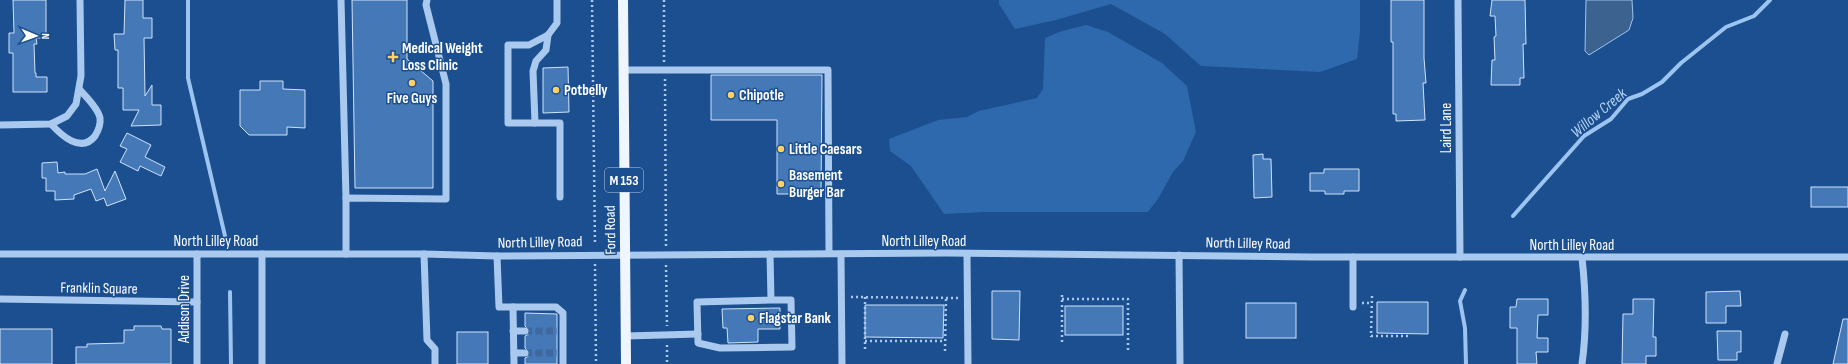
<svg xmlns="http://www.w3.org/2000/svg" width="1848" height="364" font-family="'Sofia Sans Condensed',sans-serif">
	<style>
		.green { fill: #2e69ad }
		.water { fill: #3c6290; stroke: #9cc4f0 }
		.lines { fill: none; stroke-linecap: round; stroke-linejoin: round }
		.stream { stroke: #9cc4f0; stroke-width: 4 }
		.building { fill: #4478b7; stroke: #cfe3fa }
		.minor-tunnel { stroke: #3d69a0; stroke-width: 7; stroke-dasharray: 7 3.5; stroke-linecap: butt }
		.path { stroke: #a9c9ee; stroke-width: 2.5; stroke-dasharray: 2 3; stroke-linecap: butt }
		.minor { stroke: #a9c9ee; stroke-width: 7 }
		.major { stroke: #f0f6ff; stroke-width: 10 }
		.poi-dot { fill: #ffd166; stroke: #1b4f8f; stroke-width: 1.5 }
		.labels { text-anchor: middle; stroke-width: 3; stroke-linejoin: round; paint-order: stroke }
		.shield { fill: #1b4f8f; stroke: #bbcadd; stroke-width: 1 }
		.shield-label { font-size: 14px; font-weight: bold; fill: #fff }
		.poi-label { font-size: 15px; font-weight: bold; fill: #fff; stroke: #1b4f8f; text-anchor: start }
		.street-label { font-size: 15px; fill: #fff; stroke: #1b4f8f }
		.water-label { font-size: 16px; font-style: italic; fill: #b5d3f5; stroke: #1b4f8f }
	</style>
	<rect width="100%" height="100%" fill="#1b4f8f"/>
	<g class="green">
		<path d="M999,0H1360V32L1357,59L1320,72L1201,66L1165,34L1111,4L1056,20L1015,29L999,4Z"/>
		<path d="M1086,25L1108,32L1162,63L1187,86L1196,132L1183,161L1173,172L1158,199L1148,212H984L944,214L911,166L890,151L889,139L938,120L967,117L979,111L1037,98L1043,89L1045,38L1059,32Z"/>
	</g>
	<path class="water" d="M1586,0H1632L1633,18L1629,30L1589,55L1585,51Z"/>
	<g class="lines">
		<g class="stream">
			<path d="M188,0V78L225,236"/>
			<path d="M1513,216L1584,136L1611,119L1628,99L1642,94L1662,82L1681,63L1726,27L1754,16L1770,0"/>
			<path d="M1465,290L1460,301L1465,328L1466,364"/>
			<path d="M230,292L231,364"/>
		</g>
	</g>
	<g class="building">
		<path d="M13,0H46V38H36L37,44H34L35,73H36V77H47V92H13V53H9V33H14Z"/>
		<path d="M125,0H143V18H152V38H144L145,96L152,85V105H161V125L131,126L139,110H123V88H118V50H115L114,34H124Z"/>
		<path d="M352,0H407V59L433,81V188H355Z"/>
		<path d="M1391,0H1424V58L1426,83H1423L1425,120L1396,121V114H1393V42H1391Z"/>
		<path d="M1492,0H1525L1526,44H1523L1524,78H1520V85H1491L1492,60H1495L1494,37L1496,36L1495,16H1490Z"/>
		<path d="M568,67L569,112L543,113V68Z"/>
		<path d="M711,75H822L821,194H777V120H711Z"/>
		<path d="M260,81H283V89L305,90V128L287,127V135H249L240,126V90H260Z"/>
		<path d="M127,133L151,145L145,157L165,167L161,176L140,166L138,171L120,162L127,149L120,146Z"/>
		<path d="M1263,154V159H1271L1272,197L1254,198L1253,155Z"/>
		<path d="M57,162L58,173L65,172V174H85L97,169L105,191L115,171L126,199L107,206L104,198L96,201L91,189L74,195V199L55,200V191H46V178H42V163Z"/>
		<path d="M1324,169H1359V191H1344V194H1325V191H1310V173H1324Z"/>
		<rect x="1811" y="187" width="37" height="20"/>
		<path d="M992,291H1020L1019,340L992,339Z"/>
		<path d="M1740,291L1741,306H1726V323H1706V292Z"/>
		<path d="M1517,299H1548V315H1538L1537,338H1548V352H1536L1537,364H1517V328H1510V307H1516Z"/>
		<path d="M1633,299H1654L1653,337H1656V356H1646V364H1622L1623,314H1633Z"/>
		<path d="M1377,302H1428V334L1377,333Z"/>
		<rect x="1246" y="303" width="50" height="35"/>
		<path d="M865,305H944L943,338L865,337Z"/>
		<rect x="1065" y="306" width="58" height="29"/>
		<path d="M780,308V329H758V342L728,343L727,328H723L722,309Z"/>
		<path d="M525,313L557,314V364H525V358L529,356L530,353L525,348V336L529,334L530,331L525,326Z"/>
		<path d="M1843,319H1848V364H1833Z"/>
		<path d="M134,326H161L162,329H171V364H76V347H87V344L124,343V330H134Z"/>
		<rect x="0" y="329" width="52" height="35"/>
		<path d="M1717,331H1741V352H1737V360H1718Z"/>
		<rect x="457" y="332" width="31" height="32"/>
	</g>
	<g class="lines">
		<g class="minor-tunnel">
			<path d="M525,331H557"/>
			<path d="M525,353H557"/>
		</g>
		<g class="path">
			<path d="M592,0L595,245"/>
			<path d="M664,0V62"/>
			<path d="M665,79L666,246"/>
			<path d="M595,264L596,364"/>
			<path d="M666,265L667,326"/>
			<path d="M1372,296L1371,336H1410"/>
			<path d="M851,297L958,298"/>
			<path d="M865,297V350"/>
			<path d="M1062,299H1128V350"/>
			<path d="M1362,303H1372"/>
			<path d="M865,341H945"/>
			<path d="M1062,342V292"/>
			<path d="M667,345V364"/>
			<path d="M945,351L946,298"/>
		</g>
		<g class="minor">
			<path d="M341,0L346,198"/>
			<path d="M557,0V23L548,35L529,45H508V123H560V197"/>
			<path d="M1458,0L1460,257"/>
			<path d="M623,70H828L829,253"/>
			<path d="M535,123L533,71L536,61L546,50L548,35"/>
			<path d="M51,124C61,135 81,154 95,136C98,131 101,125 100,118C98,108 86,97 80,90"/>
			<path d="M0,125L51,124L67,116L76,104L81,76L80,0"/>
			<path d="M0,254H424L497,256L946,253L1311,257H1848"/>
			<path d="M262,254V364"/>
			<path d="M346,254V198L446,199V84L426,5L427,0"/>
			<path d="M424,254L427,340L435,349V364"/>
			<path d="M770,254L771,300L697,302L698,343L720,348L792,347L791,300H771"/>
			<path d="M841,254L842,364"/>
			<path d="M967,254L968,364"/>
			<path d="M1179,255L1180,364"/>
			<path d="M497,256L499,307H556L563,313V364"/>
			<path d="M0,299L197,302"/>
			<path d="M513,307L514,364"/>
			<path d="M1353,307V257"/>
			<path d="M513,331H525"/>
			<path d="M626,336L698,334"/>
			<path d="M514,353H525"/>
			<path d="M197,364V254"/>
			<path d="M1582,364C1587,328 1586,294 1582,258"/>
			<path d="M1777,364L1785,334"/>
		</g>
		<path class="major" d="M623,0L626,364"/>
	</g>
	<g class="poi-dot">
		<path d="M391 51h4v4h4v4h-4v4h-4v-4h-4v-4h4z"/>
		<circle cx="412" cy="83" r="4"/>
		<circle cx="556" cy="90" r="4"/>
		<circle cx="731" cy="95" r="4"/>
		<circle cx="781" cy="149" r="4"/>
		<circle cx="781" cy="184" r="4"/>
		<circle cx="751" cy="318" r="4"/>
	</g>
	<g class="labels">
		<rect class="shield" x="605" y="168" width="38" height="24" rx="3"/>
		<g class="shield-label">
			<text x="624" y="185">M 153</text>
		</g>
		<g class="poi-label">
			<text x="402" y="53">Medical Weight<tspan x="402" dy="17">Loss Clinic</tspan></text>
			<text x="564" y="95">Potbelly</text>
			<text x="739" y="100">Chipotle</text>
			<text x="412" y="103" text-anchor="middle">Five Guys</text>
			<text x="789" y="154">Little Caesars</text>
			<text x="789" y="180">Basement<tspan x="789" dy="17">Burger Bar</tspan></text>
			<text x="759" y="323">Flagstar Bank</text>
		</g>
		<g class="street-label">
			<text transform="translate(1446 128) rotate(-90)" y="5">Laird Lane</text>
			<text transform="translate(610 230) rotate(-91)" y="5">Ford Road</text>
			<text x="216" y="246">North Lilley Road</text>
			<text x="924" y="246">North Lilley Road</text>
			<text transform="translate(540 242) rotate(-1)" y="5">North Lilley Road</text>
			<text transform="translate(1248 243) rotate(1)" y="5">North Lilley Road</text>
			<text x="1572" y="250">North Lilley Road</text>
			<text transform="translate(99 288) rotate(1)" y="5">Franklin Square</text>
			<text transform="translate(184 309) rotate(-90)" y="5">Addison Drive</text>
		</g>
		<g class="water-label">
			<text transform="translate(1598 112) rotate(-40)" y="6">Willow Creek</text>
		</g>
	</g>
	<g transform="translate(36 36) rotate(92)" stroke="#1b4f8f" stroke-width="3" paint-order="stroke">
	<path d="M0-3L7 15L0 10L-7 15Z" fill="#ffffff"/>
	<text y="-6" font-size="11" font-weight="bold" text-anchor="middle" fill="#ffffff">N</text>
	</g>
</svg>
